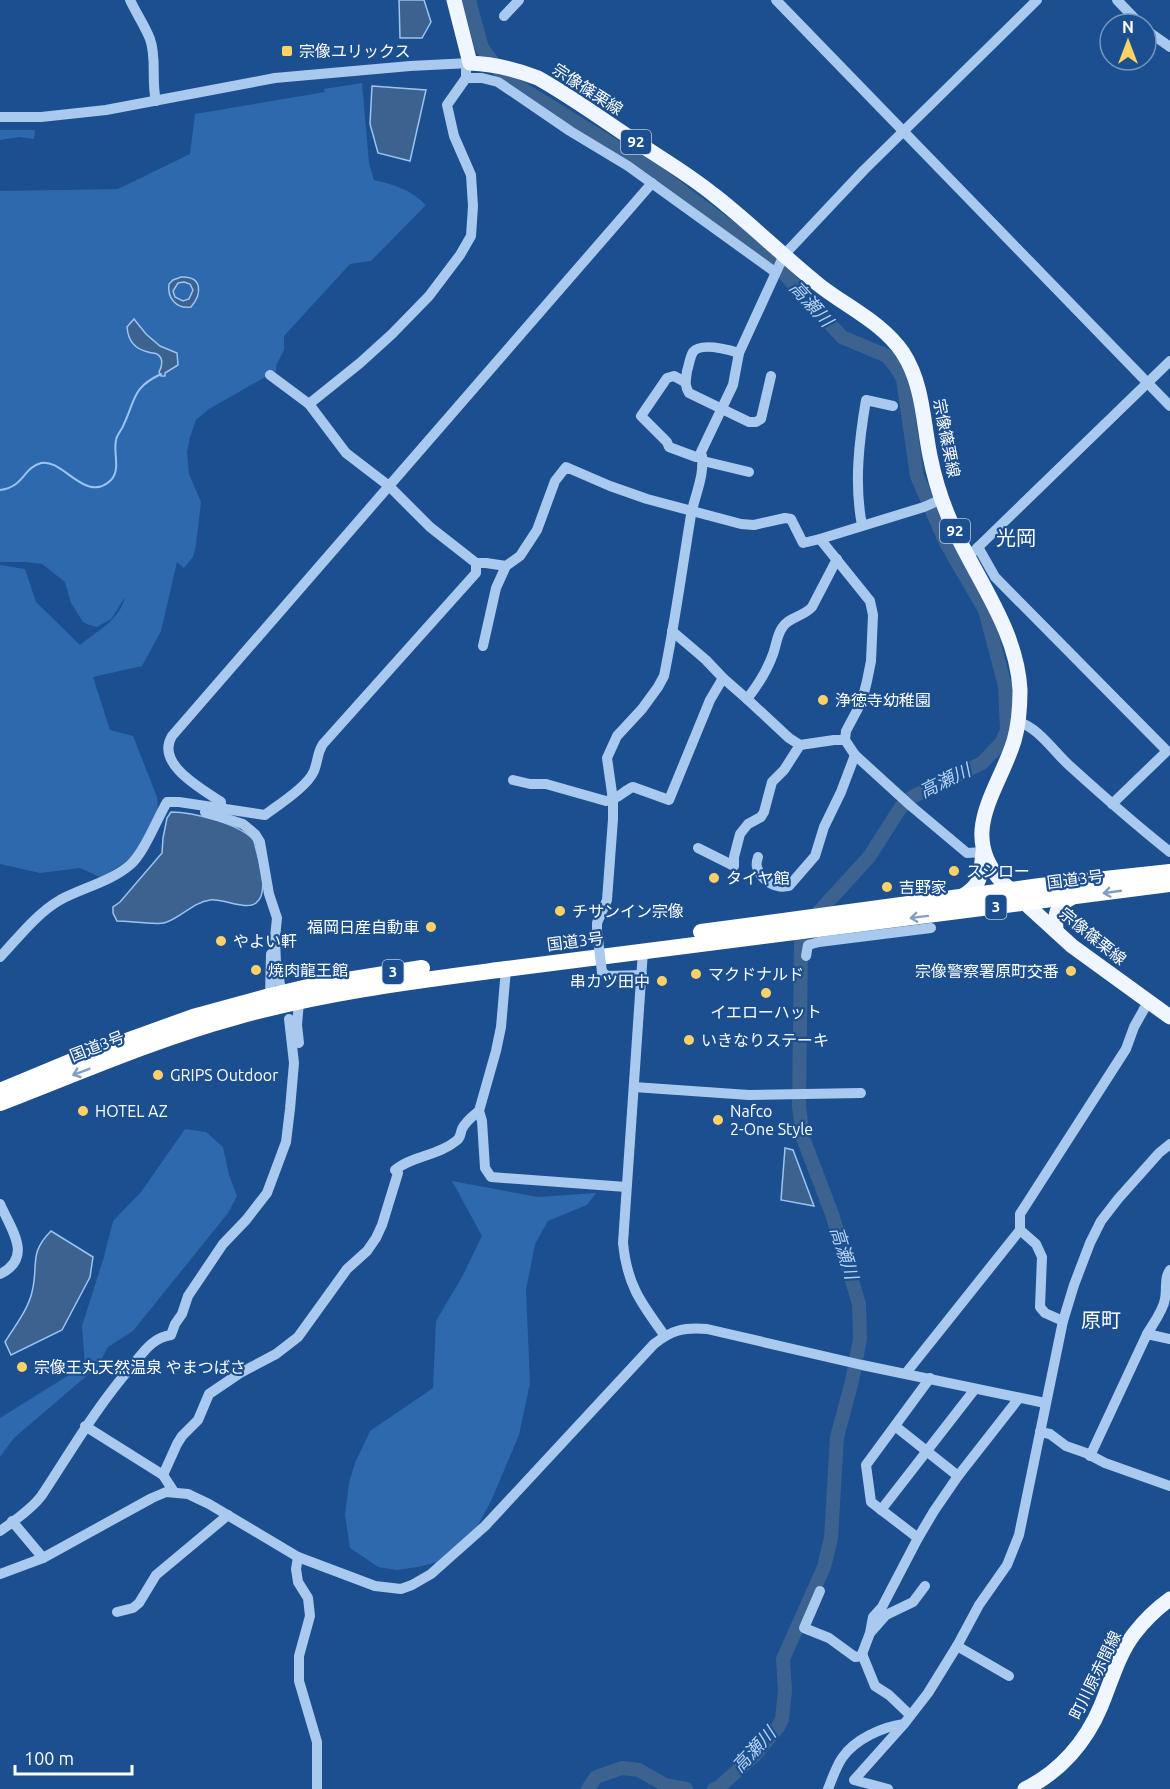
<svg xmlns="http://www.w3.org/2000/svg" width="1170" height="1789" font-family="Ubuntu,'Noto Sans JP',sans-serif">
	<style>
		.green { fill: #2e69ad }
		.water { fill: #3c6290; stroke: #9cc4f0; stroke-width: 1.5; fill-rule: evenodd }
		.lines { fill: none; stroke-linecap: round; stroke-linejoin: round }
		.stream { stroke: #9cc4f0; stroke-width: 2 }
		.river { stroke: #3c6290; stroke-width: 14 }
		.minor { stroke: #a9c9ee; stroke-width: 10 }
		.major { stroke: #f0f6ff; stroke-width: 15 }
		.highway { stroke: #fff; stroke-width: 16 }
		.minor-bridge { stroke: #a9c9ee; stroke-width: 10 }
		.oneway { stroke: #829ec1 }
		.poi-dot { fill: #ffd166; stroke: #1b4f8f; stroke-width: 2 }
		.labels { text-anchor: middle; stroke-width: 4.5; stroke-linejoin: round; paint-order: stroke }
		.shield { fill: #1b4f8f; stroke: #bbcadd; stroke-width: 1.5 }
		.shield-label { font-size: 15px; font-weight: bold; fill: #fff }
		.poi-label { font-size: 16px; fill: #fff; stroke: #1b4f8f; text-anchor: start }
		.street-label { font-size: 16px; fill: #fff; stroke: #1b4f8f }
		.water-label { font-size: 18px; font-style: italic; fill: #b5d3f5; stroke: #1b4f8f }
		.quarter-label { font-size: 20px; fill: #fff; stroke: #1b4f8f }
	</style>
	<rect width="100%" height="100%" fill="#1b4f8f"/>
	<g class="green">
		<path d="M362,83L369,163L374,180C397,186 408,188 426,205L371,261L350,264L284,336V350L276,366V371L209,409L196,420L190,437L187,452L189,474L201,502L196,545L193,557L184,568L177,562L161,631L142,666L93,677L110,730L133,736L157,797L158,811L135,855L102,878L80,868L40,873L0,864V565L25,569L36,602L80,645C97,631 120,620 125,597L111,619L97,627L89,625L83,622L71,603L65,582L42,564L26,562H0V191L118,189L190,154L195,114L325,92L324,89Z"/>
		<path d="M0,130H35L34,139L19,137L0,140Z"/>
		<path d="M185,1129L206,1132L223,1147L229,1175L237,1196L228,1213L133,1331L108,1347L97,1367L14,1438L0,1457V1418L85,1365L82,1326L103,1260L113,1221L141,1192Z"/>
		<path d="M452,1181L538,1197L596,1193L587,1205L548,1221L535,1244L526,1290L530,1383L519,1435L491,1501L470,1540L453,1558L418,1567L397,1570L378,1567L350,1548L345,1515L349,1483L355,1463L370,1431L433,1388L436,1321L462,1277L482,1236Z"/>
	</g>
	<g class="water">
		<path d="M399,0H424L431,22L422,38H400Z"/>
		<path d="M372,86L426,90L410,161L378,153L370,124Z"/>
		<path d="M181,277C203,276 202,294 191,307C176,309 167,298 169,284L173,280ZM184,282L190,284L193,290L189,299L183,301L175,297L173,291L178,283Z"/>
		<path d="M134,319L146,334L160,346L177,353L178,365L165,373V376H161L159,372C162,367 164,358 157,354C156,353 150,353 148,352C134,349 128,340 127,327Z"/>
		<path d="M171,812C192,812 242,824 254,841C257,856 271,892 256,903C246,911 222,898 210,900C193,902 180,919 164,923C156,925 127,921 117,921L113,913V907L120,902L162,853L163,838L167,818Z"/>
		<path d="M785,1148L793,1150L814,1206L781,1200Z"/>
		<path d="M51,1231L93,1257L90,1277L62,1330L11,1355L5,1342C14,1327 28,1310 32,1292C39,1265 28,1254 51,1231Z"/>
	</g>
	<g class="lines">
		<path class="stream" d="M0,490C24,487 23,468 41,463C63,458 86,505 111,480C121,469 113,453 116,440C117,434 122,430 124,424C136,398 132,388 161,374"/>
		<g class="river">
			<path d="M469,0L482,48L505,78L658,173L769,257L842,337L887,356L896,367L903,379L917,476L946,543L985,610L1005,686L1007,730L1002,742L982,763L912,797L901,807L869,857L815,916L801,942L799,1106L803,1138L832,1214L859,1304L860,1339L852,1381L837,1437L831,1538L824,1567L783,1659L785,1691L782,1719L778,1727L755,1755L718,1788L714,1789"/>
			<path d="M588,1789L596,1777L622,1768L639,1770L665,1785L686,1789"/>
		</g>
		<g class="minor">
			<path d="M130,0C136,13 145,26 150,39C157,58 151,81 156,101"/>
			<path d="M776,0L1170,406"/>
			<path d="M1117,0L1140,24"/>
			<path d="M504,16L519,0"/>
			<path d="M1146,30L1170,47"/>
			<path d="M466,78H482L498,82L570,131L628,166L775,272"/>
			<path d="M0,117H41L106,110L275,78L410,66L470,63L466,70V78L447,105L454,136L471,175L473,206L471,236L460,255L429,296L392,334L360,363L309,404"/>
			<path d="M739,353C729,350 701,342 693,352C690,357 689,365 687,371C686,380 684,385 689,393L749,422H756L761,419L771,376"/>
			<path d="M270,375L309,404L346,453L389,486L430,527L476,563H486L506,566"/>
			<path d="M685,382L674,376L667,378L641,416L667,442L669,447L696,457L702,456"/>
			<path d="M703,461L749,472"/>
			<path d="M862,525C854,484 859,441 866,400L893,406"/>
			<path d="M820,539L870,601L873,615L871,661L867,681L862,701L846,731L845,740L855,755L911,806L967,853L983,852"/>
			<path d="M978,547L995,577L1167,751L1112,804"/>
			<path d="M973,552L1170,361"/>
			<path d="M672,631L706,660L723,678L747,699L789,738L800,745L834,740H845"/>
			<path d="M483,646L496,588L506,566L520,556L537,530L555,481L566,467L610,486L647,499L741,524L754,525L785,518L791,519L803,543L820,539L924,507L942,499"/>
			<path d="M747,699C758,685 767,671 773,654C776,646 777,635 782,628C788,617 803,617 812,607L837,559"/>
			<path d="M1019,722C1040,729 1054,752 1071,767C1103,796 1136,825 1170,852"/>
			<path d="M513,780L530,784H546L606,801C618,800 623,791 633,787L669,800L710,700L723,678"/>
			<path d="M221,808V802C202,789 155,764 172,736L652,183"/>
			<path d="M205,812L243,824L255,834L260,842L269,894L277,918L275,938L276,964L280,984"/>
			<path d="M698,848L734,866V857L740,834L748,824L761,817L764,812L772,782L784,770L800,745"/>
			<path d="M758,857C757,860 756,864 757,867C761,881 776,889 789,886L815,856L824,827L841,792L855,755"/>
			<path d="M597,931V923L607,900L613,819V800L607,758L617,736L642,709L658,687L664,676C675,623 682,569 691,515C695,494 706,474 701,452L733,385L739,353L784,255L864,170L1037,0"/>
			<path d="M643,951L623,1243C627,1285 641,1303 665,1336"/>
			<path d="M806,956L808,945L819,942L931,928"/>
			<path d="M0,957C19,937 36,914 60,900C82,888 110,882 130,865C144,853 157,819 167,802H179L265,815C278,805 308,786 314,771C318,761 317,753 323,744L476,573V563"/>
			<path d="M506,969L501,1027L496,1051L479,1111L482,1121L485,1168L491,1177L626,1187"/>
			<path d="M602,972L607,976L642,975"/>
			<path d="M270,996L271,954"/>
			<path d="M299,1001L297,1025L299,1043"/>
			<path d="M634,1087L749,1095L861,1093"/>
			<path d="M0,1204C11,1229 34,1258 0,1274"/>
			<path d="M1020,1230L1036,1244L1042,1257L1040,1307L1045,1313L1063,1321"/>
			<path d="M1147,1334C1153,1324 1163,1311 1165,1299C1167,1289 1164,1278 1170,1270"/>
			<path d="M906,1373L1020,1230V1214L1126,1049L1134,1027L1148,1002"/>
			<path d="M85,1426L163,1475L174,1492"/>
			<path d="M895,1426L958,1476"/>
			<path d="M1040,1432L1050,1434L1066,1446L1086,1453L1105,1463L1170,1486"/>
			<path d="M1090,1456L1147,1334L1170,1339"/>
			<path d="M163,1475L177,1444L182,1436L198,1420L209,1394L240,1373L276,1354L298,1337L347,1269L367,1251L376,1238L382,1225L398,1173L395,1170C411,1156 438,1156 456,1141C461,1138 460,1134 462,1129C466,1121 473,1116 479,1111"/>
			<path d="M881,1510L975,1389"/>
			<path d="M12,1521L43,1558"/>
			<path d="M0,1531C13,1522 33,1508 42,1495C71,1451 97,1406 132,1366C139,1358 146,1347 154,1342C159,1338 165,1336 171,1335L175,1324L182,1314L188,1296L223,1244L246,1220L267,1193L286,1142L290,1109L294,1063L289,1019"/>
			<path d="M918,1538L871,1502L866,1465L930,1378"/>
			<path d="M298,1557L296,1569L298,1582L308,1598L310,1616L299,1656V1681L317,1742V1789"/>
			<path d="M0,1574L43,1558L152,1498L166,1492L188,1494L209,1504L298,1557L375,1586L401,1589L412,1585L431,1574L485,1526L654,1344C672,1330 684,1327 707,1329L862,1365L1045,1403"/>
			<path d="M820,1591L804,1628L829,1638L855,1657L863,1656"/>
			<path d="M117,1612L133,1608L139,1603L156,1575L228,1515"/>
			<path d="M871,1632L886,1615L913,1602L925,1586"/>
			<path d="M957,1646L1009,1676"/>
			<path d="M910,1715L889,1695L875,1686L862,1654L870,1633L873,1617L882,1607L918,1538L934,1511L958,1476L1019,1398"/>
			<path d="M828,1789C832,1779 836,1767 842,1758C855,1739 882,1727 904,1724L928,1693L957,1646L979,1605L1007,1565L1019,1535L1063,1321L1074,1285L1090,1243L1101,1221L1118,1199L1159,1153L1170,1144"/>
			<path d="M888,1789L854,1780L904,1724"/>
		</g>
		<g class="major">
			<path d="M454,0L470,63C494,64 515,69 538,78C570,96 599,117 629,137C657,156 687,173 714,195C750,223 783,256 819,285C847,307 883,323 903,353C923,384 923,421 930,456C935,481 943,506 954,529C978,581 1017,631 1020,690C1020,707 1019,724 1014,741C998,792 957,834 1003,883L1072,946L1170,1017"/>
			<path d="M961,897C983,884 980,876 983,852"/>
			<path d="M1056,931C1055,914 1055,907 1071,898"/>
			<path d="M1025,1789C1060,1772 1086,1742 1101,1706C1111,1682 1118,1655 1134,1634C1144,1621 1156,1609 1170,1599"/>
		</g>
		<g class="highway">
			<path d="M701,932L1040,886L1170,872"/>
			<path d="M0,1091L82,1057L193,1017L270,996L316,985L422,968"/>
			<path d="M0,1103C78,1073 155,1039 236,1017C324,992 415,981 506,969L1170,884"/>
		</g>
		<path class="minor-bridge" d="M597,931L602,972"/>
	</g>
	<defs><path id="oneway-shaft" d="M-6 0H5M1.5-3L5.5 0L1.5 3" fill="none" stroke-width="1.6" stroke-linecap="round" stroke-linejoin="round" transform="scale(1.5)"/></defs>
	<g class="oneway">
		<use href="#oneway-shaft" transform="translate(1112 892) rotate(172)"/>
		<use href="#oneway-shaft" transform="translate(919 917) rotate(173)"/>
		<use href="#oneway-shaft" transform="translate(81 1072) rotate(159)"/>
	</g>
	<g class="poi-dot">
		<rect x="281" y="45" width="12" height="12" rx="3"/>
		<circle cx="823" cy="700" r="6"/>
		<circle cx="954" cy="871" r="6"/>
		<circle cx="714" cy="878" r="6"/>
		<circle cx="887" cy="887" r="6"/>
		<circle cx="560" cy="911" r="6"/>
		<circle cx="431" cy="927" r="6"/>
		<circle cx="221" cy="941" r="6"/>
		<circle cx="256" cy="970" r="6"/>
		<circle cx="1071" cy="971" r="6"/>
		<circle cx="696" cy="974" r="6"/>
		<circle cx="662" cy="981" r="6"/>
		<circle cx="766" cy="993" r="6"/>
		<circle cx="689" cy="1040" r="6"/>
		<circle cx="158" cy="1075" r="6"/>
		<circle cx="83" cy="1111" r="6"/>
		<circle cx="718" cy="1120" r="6"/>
		<circle cx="22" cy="1367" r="6"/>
	</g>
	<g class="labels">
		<g class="shield">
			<rect x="621" y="130" width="30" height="24" rx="4.5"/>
			<rect x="940" y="519" width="30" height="24" rx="4.5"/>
			<rect x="985.5" y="895" width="21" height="24" rx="4.5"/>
			<rect x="382.5" y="960" width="21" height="24" rx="4.5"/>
		</g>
		<g class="shield-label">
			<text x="636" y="147">92</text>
			<text x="955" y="536">92</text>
			<text x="996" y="912">3</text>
			<text x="393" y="977">3</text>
		</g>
		<g class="poi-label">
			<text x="299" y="57">宗像ユリックス</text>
			<text x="835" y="706">浄徳寺幼稚園</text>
			<text x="966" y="877">スシロー</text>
			<text x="726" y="884">タイヤ館</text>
			<text x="899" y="893">吉野家</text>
			<text x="572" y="917">チサンイン宗像</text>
			<text x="419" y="933" text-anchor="end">福岡日産自動車</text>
			<text x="233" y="947">やよい軒</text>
			<text x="268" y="976">焼肉龍王館</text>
			<text x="1059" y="977" text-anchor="end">宗像警察署原町交番</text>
			<text x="708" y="980">マクドナルド</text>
			<text x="650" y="987" text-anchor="end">串カツ田中</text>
			<text x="766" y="1018" text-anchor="middle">イエローハット</text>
			<text x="701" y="1046">いきなりステーキ</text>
			<text x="170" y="1081">GRIPS Outdoor</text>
			<text x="95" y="1117">HOTEL AZ</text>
			<text x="730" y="1117">Nafco<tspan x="730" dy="18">2-One Style</tspan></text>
			<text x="34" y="1373">宗像王丸天然温泉 やまつばさ</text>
		</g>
		<g class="street-label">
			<text transform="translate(588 89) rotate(33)" y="6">宗像篠栗線</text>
			<text transform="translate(947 438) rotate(79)" y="6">宗像篠栗線</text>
			<text transform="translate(1075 879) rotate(-7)" y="6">国道3号</text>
			<text transform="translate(1093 936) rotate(39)" y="6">宗像篠栗線</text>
			<text transform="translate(575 941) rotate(-7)" y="6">国道3号</text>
			<text transform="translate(97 1046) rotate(-21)" y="6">国道3号</text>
			<text transform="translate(1095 1675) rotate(-64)" y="6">町川原赤間線</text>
		</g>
		<g class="water-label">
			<text transform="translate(811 304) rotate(48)" y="6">高瀬川</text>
			<text transform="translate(945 781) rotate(-26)" y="6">高瀬川</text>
			<text transform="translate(844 1253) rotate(73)" y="6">高瀬川</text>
			<text transform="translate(754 1750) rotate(-47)" y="6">高瀬川</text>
		</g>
		<g class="quarter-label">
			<text x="1016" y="545">光岡</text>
			<text x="1101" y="1327">原町</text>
		</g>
	</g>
	<g transform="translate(1128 42)"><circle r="28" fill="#1b4f8f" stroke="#7695bc" stroke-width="1.5"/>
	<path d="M0-4.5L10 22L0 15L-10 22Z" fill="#ffd166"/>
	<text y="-9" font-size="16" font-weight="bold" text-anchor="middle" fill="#ffffff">N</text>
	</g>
	<path d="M15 1765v9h117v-9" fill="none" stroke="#ffffff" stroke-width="3"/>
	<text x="24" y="1765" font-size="18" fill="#ffffff" stroke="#1b4f8f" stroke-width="4.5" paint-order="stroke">100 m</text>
</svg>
